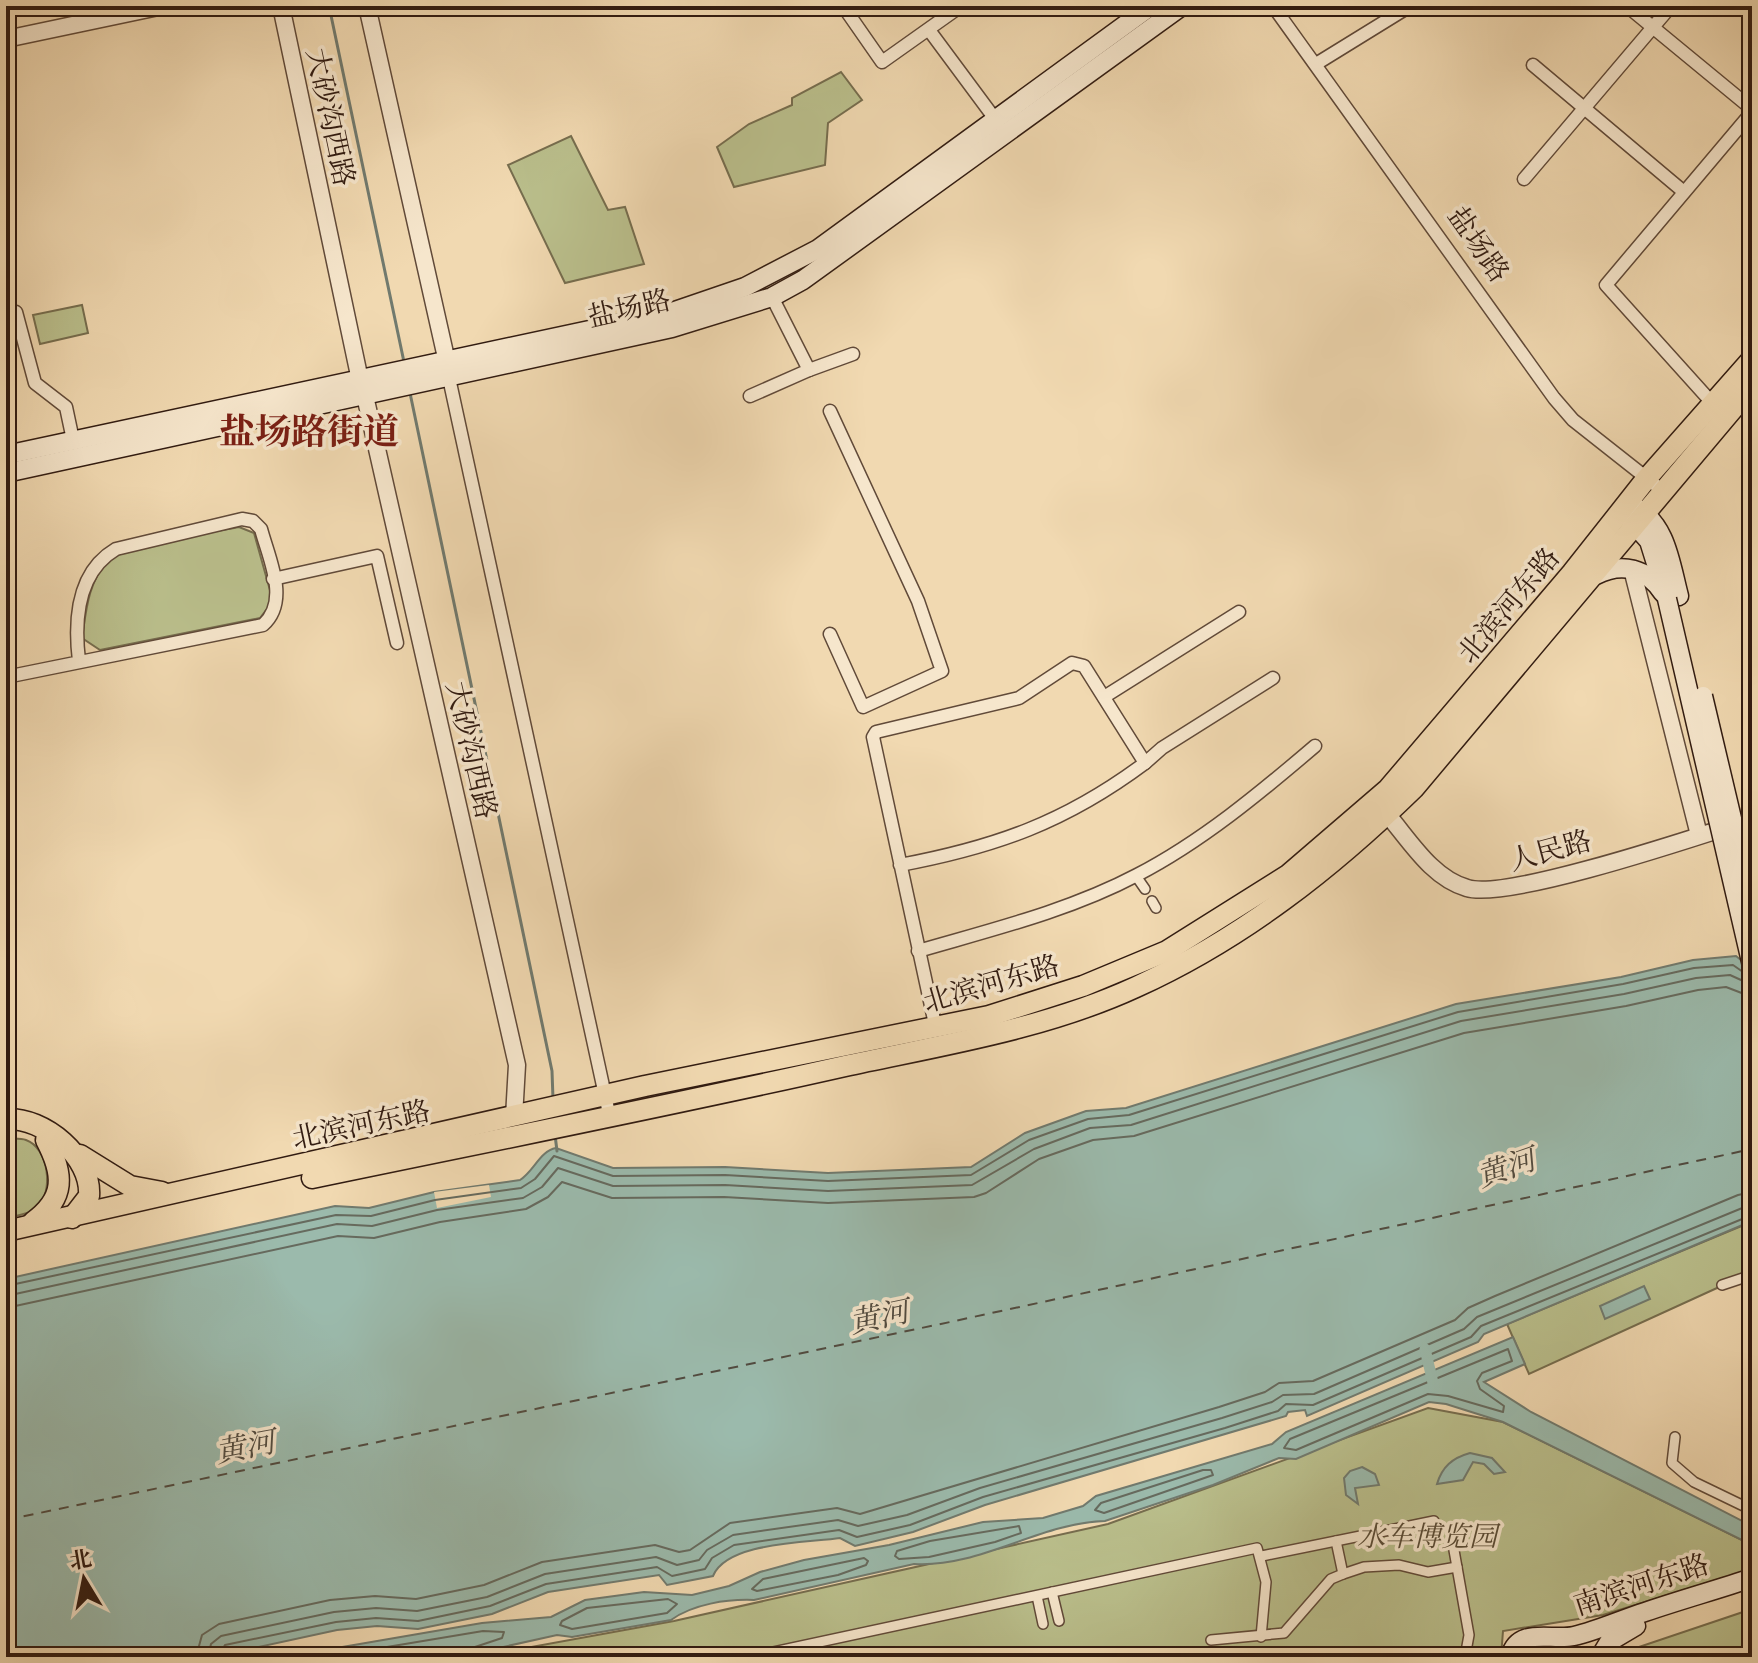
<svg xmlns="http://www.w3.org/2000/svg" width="1758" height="1663" font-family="'Old Standard TT','Noto Serif SC',serif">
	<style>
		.green { fill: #babf8c; stroke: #766d4e; stroke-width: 2 }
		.water { fill: #9bbaac; stroke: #717a6e; stroke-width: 2 }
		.pier { fill: #f1d9b1 }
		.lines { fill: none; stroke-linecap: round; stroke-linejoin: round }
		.shore { stroke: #666a5e; stroke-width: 2 }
		.stream { stroke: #717a6e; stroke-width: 3 }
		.canal { stroke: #9bbaac; stroke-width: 11 }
		.ferry { stroke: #514b40; stroke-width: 2; stroke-dasharray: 10 8; stroke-linecap: butt }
		.pedestrian-casing { stroke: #614a39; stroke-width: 12 }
		.minor-casing { stroke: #614a39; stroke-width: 15 }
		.tertiary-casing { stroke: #614a39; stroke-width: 19 }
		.secondary-casing { stroke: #311b11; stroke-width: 21 }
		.primary-casing { stroke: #311b11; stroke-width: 23 }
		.pedestrian { stroke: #f6e6cc; stroke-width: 9 }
		.minor { stroke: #f6e6cc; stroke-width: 12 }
		.tertiary { stroke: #f6e6cc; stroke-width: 16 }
		.secondary { stroke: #f6e6cc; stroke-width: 18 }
		.primary { stroke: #f1d9b1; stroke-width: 20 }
		.secondary-bridge-casing { stroke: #311b11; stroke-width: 21; stroke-linecap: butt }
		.secondary-bridge { stroke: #f6e6cc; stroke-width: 18 }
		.labels { text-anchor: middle; stroke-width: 7; stroke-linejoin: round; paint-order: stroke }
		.street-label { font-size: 28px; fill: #311b11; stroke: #f6e6cc }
		.park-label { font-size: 28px; font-style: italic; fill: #5a4c36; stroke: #f6e6cc }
		.water-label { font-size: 30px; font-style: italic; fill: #514b40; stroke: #f6e6cc }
		.district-label { font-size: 36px; font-weight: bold; fill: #7a1f14; stroke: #f6e6cc }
	</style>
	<rect width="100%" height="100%" fill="#f1d9b1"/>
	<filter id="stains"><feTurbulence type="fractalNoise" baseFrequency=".0025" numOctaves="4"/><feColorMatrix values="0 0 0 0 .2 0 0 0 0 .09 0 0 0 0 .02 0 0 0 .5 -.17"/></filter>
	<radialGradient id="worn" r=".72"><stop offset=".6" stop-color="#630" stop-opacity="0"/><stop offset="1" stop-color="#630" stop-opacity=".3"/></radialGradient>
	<g class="green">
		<path d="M841,72L862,100L828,123L825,165L734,187L717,147L749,124L792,105V98Z"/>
		<path d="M571,136L608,210L625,207L644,264L565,283L508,165Z"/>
		<path d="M82,305L88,333L40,344L33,315Z"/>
		<path d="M239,527L254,533L273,601L260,618L100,650L82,638C86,612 88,582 107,562C122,545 213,532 239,527Z"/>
		<path d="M6,1138C12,1139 20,1138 26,1140C49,1148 54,1192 37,1208C30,1214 15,1216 6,1218Z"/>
		<path d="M1751,1222L1752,1272L1529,1374L1507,1324Z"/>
		<path d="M1428,1408L1503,1422L1752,1545V1569L1603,1615L1503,1631L1501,1657H477L674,1621L1108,1524Z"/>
		<path d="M1752,1609V1657H1617L1618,1654Z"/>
	</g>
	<g class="water">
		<path d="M1736,956L1752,969V1221L1484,1334L1478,1342L1307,1416L1305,1410L1288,1412L1286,1416L985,1505L913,1532L855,1546L840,1538C806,1543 727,1542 713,1576L667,1585L659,1575L548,1592L492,1614L418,1629L377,1626L337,1630L213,1657H6V1279L335,1206L369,1208L434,1192L520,1180C534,1171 540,1151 556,1148L613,1168L725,1167L828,1173L971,1167L1025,1133L1086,1111L1126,1108L1456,1004L1621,977L1693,960Z"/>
		<path d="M1644,1286L1650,1299L1605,1319L1600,1306Z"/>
		<path d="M1513,1337L1525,1364L1484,1382L1531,1412L1752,1526V1545L1503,1422L1446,1404L1429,1402L1296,1459L1279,1458L1213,1485L1105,1521C1039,1523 980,1568 914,1564L754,1600C727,1599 693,1604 671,1620L572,1637L557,1635L458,1657H284L482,1623L551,1617L585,1600L644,1592L692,1595L729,1586L760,1572L804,1560L889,1545L983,1522L1043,1518L1083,1506L1096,1496L1272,1444L1286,1432Z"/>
		<path d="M1470,1453L1492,1458L1505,1472L1494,1474L1484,1464L1473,1462L1463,1480L1437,1484C1442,1467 1452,1458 1470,1453Z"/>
		<path d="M1362,1467L1375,1474L1379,1485L1355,1488L1358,1504L1346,1495L1344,1478L1350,1471Z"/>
	</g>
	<path class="pier" d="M489,1185L491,1197L437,1208L434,1192Z"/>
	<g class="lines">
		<g class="shore">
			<path d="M6,1286L336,1215L371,1216L435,1200L521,1188L535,1179L554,1156L613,1176L725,1175L828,1181L971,1175L1029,1140L1088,1119L1129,1115L1458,1012L1623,984L1694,968L1733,965L1743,972"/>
			<path d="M6,1296L337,1224L372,1226L437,1210L523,1198L542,1187L558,1168L613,1186L725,1185L828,1191L972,1185L1034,1149L1090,1128L1131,1125L1461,1021L1624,994L1696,978L1730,975L1752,985"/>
			<path d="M6,1308L338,1236L374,1238L440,1222L526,1209L548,1197L562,1182L612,1198L724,1197L828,1203L974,1197L986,1193L1039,1159L1093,1140L1134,1136L1464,1033L1626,1006L1698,990L1726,987L1752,997"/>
			<path d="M1508,1349L1512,1361L1482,1373L1477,1381L1480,1389L1504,1406L1503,1412L1448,1396L1428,1394L1296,1450L1284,1448L1290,1439Z"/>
			<path d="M1203,1470H1211L1213,1475L1104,1513L1095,1510L1101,1503Z"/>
			<path d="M1019,1526L1021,1533L995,1542L929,1557L899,1559L895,1556L897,1551L930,1541Z"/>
			<path d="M864,1558L868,1561L866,1565L838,1575L757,1591L752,1589L763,1579Z"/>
			<path d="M668,1599L677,1604L667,1613L572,1629L560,1625L562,1621L587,1608Z"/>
			<path d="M196,1657L202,1635L219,1624L330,1600L375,1596L416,1599L484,1585L542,1562L655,1545L679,1552L690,1550L730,1523L837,1508L860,1514L1219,1407L1265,1392L1279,1383L1313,1381L1455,1320L1468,1308L1495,1296L1738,1195L1752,1192"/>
			<path d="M208,1657L211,1644L221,1636L334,1612L376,1608L417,1611L487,1597L545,1574L656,1557L677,1565L699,1560L707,1550L733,1535L838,1520L858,1526L907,1515L980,1488L1222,1418L1272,1402L1283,1395L1314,1394L1464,1329L1477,1317L1752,1204"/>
			<path d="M218,1657L225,1645L336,1622L376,1618L418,1621L490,1606L546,1584L657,1567L672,1576L705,1569L712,1558L734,1545L839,1530L857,1537L910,1525L983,1497L1225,1428L1278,1411L1286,1404L1313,1405L1471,1337L1481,1326L1752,1215"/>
			<path d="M327,1657L483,1631L504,1632L502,1638L475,1647L471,1657"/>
		</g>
		<g class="stream">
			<path d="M329,6L404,362"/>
			<path d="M410,393L552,1071L553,1099"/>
			<path d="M555,1135L557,1151"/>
		</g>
		<path class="canal" d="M1425,1349L1434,1387"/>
		<path class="ferry" d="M6,1520L950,1322L1752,1149"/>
		<defs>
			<g id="pedestrian">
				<path d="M1136,876L1145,889"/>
				<path d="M1152,901L1156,908"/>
				<path d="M1722,1285L1752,1275"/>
				<path d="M1675,1437L1672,1463L1694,1482L1752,1510"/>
				<path d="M1452,1539L1469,1635L1465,1657"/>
				<path d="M1336,1541L1343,1574"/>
				<path d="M1262,1556L1434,1521"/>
				<path d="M1052,1592L1059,1621"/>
				<path d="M1037,1596L1043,1624"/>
				<path d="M1211,1640L1284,1633L1331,1579L1343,1574L1364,1567L1399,1565L1428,1572L1457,1567"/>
				<path d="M750,1657L1257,1548L1266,1582L1261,1637"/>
			</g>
			<g id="minor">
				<path d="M843,6L882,62L961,6"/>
				<path d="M1273,6L1554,398L1573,420L1663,491"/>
				<path d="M1627,6L1752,109"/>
				<path d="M929,30L998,123"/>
				<path d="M1316,64L1410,6"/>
				<path d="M1533,65L1684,192"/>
				<path d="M1524,179L1671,6"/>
				<path d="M6,314L16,312L35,383L66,407L73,440"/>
				<path d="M809,370L853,354"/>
				<path d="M449,378L610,1118"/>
				<path d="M750,396L809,370L772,297"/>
				<path d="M1714,405L1606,285L1752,112"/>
				<path d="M830,411L918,601L942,671L863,707L830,634"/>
				<path d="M273,579L377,556L397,643"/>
				<path d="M6,677L263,625C290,601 269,559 261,529L253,521L242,519L116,549C77,572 74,620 79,661"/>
				<path d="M1104,697L1239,612"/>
				<path d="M1145,763L1162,748L1273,678"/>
				<path d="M900,865C996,847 1066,822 1145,763L1084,666L1072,663L1019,698L876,732L873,737L936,1029"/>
				<path d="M918,951C990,930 1069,911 1137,875C1201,842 1260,793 1315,746"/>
			</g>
			<g id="tertiary">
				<path d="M281,6L360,380"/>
				<path d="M367,6L447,362"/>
				<path d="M6,39L163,6"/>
				<path d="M365,396L517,1065L514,1117"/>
				<path d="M1632,569L1699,835"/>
				<path d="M1387,814C1410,841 1432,878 1467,888C1508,901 1702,835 1752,819"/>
			</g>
			<g id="secondary">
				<path d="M6,455L669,313L745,287L818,249L1151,6"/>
				<path d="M6,473L672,328L772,297L803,280L1182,6"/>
				<path d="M1634,506C1667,525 1670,562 1679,596"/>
				<path d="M1626,515L1649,541L1663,586"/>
				<path d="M1596,575C1622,562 1647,568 1663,593"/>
				<path d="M1510,1657C1518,1626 1551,1641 1574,1636C1599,1630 1620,1620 1645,1612C1680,1600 1716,1590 1752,1578"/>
				<path d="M1600,1657L1609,1642L1636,1626"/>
			</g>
			<g id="primary">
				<path d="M6,1119C44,1117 92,1157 89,1196L72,1218"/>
				<path d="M80,1155L130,1186L162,1192"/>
				<path d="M312,1178C490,1141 668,1106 845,1066C942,1045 1045,1029 1136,987C1242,939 1332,868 1414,788L1752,386"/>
				<path d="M33,1222C66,1198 64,1174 46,1140"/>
				<path d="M6,1231L645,1086L989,1016L1083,986L1167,951L1288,875L1388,789L1572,573L1647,478L1752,359"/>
			</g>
		</defs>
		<use href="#pedestrian" class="pedestrian-casing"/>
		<use href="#minor" class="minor-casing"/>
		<use href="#tertiary" class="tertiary-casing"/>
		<use href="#secondary" class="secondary-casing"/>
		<use href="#primary" class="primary-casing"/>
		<use href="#pedestrian" class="pedestrian"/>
		<use href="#minor" class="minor"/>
		<use href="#tertiary" class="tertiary"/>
		<use href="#secondary" class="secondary"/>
		<use href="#primary" class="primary"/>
		<defs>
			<g id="secondary-bridge">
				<path d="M1667,599L1752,966"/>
				<path d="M1703,696L1752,903"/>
			</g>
		</defs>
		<use href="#secondary-bridge" class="secondary-bridge-casing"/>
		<use href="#secondary-bridge" class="secondary-bridge"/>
	</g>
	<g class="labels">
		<g class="street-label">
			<text transform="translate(331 117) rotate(78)" y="10">大砂沟西路</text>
			<text transform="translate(1479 244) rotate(55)" y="10">盐场路</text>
			<text transform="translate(629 308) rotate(-13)" y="10">盐场路</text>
			<text transform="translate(1508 605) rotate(-50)" y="10">北滨河东路</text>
			<text transform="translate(472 750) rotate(77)" y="10">大砂沟西路</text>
			<text transform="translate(1550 850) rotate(-15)" y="10">人民路</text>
			<text transform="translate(991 983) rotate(-16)" y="10">北滨河东路</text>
			<text transform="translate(361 1124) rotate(-12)" y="10">北滨河东路</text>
			<text transform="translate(1641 1584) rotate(-18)" y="10">南滨河东路</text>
		</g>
		<g class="park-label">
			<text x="1427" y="1546">水车博览园</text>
		</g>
		<g class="water-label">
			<text transform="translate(1506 1168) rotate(-19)" y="10">黄河</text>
			<text transform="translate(879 1317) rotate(-12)" y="10">黄河</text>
			<text transform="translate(245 1447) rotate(-11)" y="10">黄河</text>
		</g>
		<g class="district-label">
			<text x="309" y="444">盐场路街道</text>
		</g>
	</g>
	<rect width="1758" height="1663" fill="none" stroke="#f1d9b1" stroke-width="32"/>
	<rect x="8" y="8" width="1742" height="1647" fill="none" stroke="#311b11" stroke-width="4"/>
	<rect x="16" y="16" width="1726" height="1631" fill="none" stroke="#311b11" stroke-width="2"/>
	<g transform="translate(84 1579) rotate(350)" stroke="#f6e6cc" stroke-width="6" paint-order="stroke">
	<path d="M0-6L14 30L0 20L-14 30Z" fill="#311b11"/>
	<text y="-12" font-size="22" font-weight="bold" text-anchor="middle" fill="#311b11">北</text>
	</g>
	<rect width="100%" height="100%" filter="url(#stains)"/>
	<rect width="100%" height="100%" fill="url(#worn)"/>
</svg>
